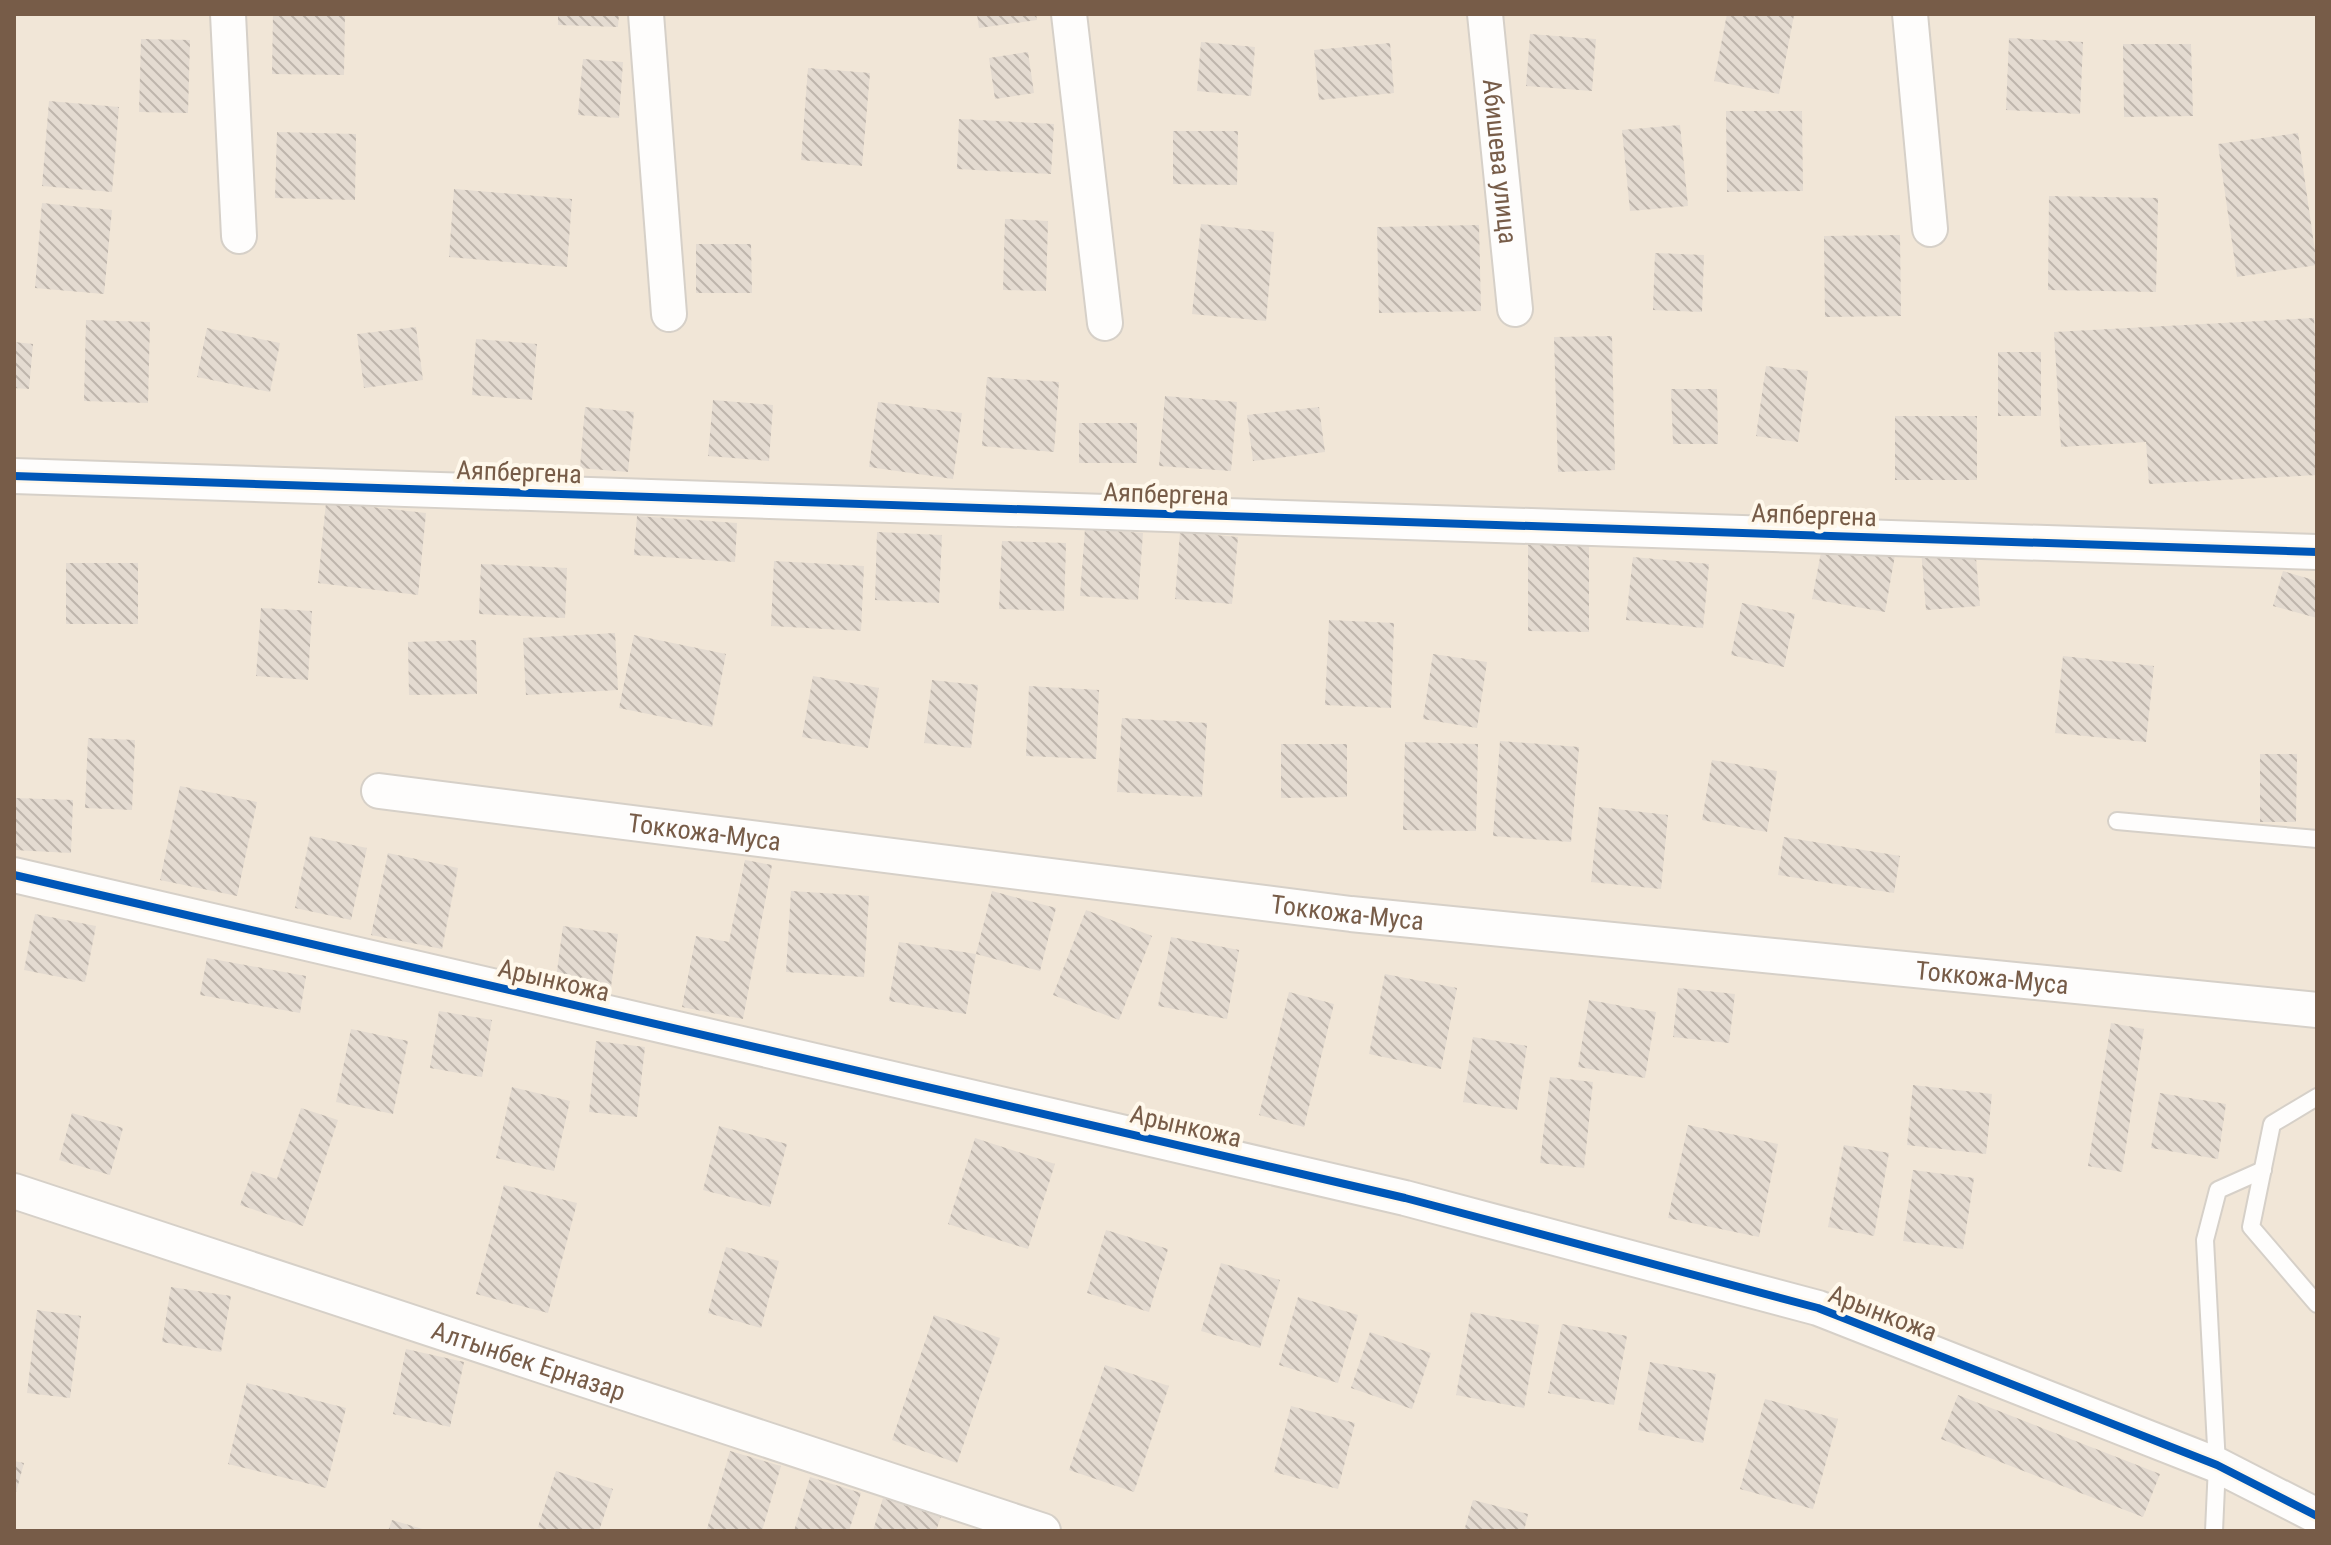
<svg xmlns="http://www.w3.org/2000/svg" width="2331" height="1545" font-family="'Roboto Condensed',sans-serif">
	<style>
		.residential { fill: #f1e6d7 }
		.building { fill: url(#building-back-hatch) }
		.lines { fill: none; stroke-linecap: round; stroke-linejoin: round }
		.lane-casing { stroke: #d6d0c8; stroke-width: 20 }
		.street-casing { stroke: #d6d0c8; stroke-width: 38 }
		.lane { stroke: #fefdfc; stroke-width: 16 }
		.street { stroke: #fefdfc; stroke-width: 34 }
		.cycleway-casing { stroke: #fff8eb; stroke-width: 13 }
		.cycleway { stroke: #0057b8; stroke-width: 8 }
		.labels { text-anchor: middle; stroke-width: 8; stroke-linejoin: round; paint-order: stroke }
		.street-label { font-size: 26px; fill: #775c48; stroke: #fff8eb }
	</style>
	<defs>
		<pattern id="building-back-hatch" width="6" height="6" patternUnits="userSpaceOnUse" patternTransform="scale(2)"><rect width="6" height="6" fill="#e4dbd1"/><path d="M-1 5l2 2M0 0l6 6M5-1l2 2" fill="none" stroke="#beb5ac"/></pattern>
	</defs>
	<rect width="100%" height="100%" fill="#f7f3ea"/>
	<rect class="residential" x="14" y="14" width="2303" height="1517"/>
	<g class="building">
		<path d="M273,14H345L344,75L272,74Z"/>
		<path d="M558,14H619L618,27L558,25Z"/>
		<path d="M977,14H1036L1037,20L979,28Z"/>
		<path d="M1727,14L1794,15L1779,94L1714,81Z"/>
		<path d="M1530,34L1596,39L1592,91L1526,86Z"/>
		<path d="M2009,38L2083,42L2080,114L2006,110Z"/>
		<path d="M141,39L190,40L188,113L139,112Z"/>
		<path d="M1201,42L1255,47L1251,96L1197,91Z"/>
		<path d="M1390,43L1394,93L1319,100L1314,50Z"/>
		<path d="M2123,44H2191L2193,116L2124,117Z"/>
		<path d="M1028,52L1034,93L995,99L989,58Z"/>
		<path d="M583,59L623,62L619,118L578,115Z"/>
		<path d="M808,68L870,73L862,166L801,160Z"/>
		<path d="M49,101L119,107L112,192L42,186Z"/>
		<path d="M1726,111H1802L1803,191L1727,192Z"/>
		<path d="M959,119L1054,124L1051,174L957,169Z"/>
		<path d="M1680,125L1688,206L1630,211L1622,130Z"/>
		<path d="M1173,131H1238L1237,185L1173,184Z"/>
		<path d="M277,132L356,134L355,200L275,198Z"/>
		<path d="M2298,133L2317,265L2237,277L2218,144Z"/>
		<path d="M454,189L572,199L567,267L449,257Z"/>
		<path d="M2049,196L2158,198L2156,292L2048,290Z"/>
		<path d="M42,203L112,210L104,294L35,288Z"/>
		<path d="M1005,219L1048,221L1046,291L1003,290Z"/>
		<path d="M1201,224L1274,232L1266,321L1192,314Z"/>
		<path d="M1479,225L1481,311L1379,313L1377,227Z"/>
		<path d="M1900,235L1901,316L1825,317L1824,236Z"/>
		<path d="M696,244H751L752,293H696Z"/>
		<path d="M1655,253L1704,255L1702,312L1653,310Z"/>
		<path d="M2314,318L2317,378V475L2149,484L2146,442L2061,447L2054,332Z"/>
		<path d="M86,320L150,322L148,403L84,401Z"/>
		<path d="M416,327L423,380L364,388L357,334Z"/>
		<path d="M207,328L280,343L270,392L197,377Z"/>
		<path d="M1612,336L1615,470L1558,472L1554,337Z"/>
		<path d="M476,339L537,344L532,400L472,395Z"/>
		<path d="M14,342L33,344L29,389L14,388Z"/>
		<rect x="1998" y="352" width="43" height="64"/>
		<path d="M1766,366L1808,371L1798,442L1756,436Z"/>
		<path d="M987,377L1059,382L1054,452L982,446Z"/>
		<path d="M1671,389H1717L1718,444H1673Z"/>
		<path d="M1165,396L1237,402L1231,471L1159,466Z"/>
		<path d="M713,400L773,405L769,461L708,456Z"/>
		<path d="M878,402L962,413L953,479L869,467Z"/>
		<path d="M585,407L634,412L628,472L580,468Z"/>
		<path d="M1319,407L1325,452L1253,461L1247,415Z"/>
		<rect x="1895" y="416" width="82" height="64"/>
		<rect x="1079" y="423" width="58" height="40"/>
		<path d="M326,502L426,513L418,595L318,583Z"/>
		<path d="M637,516L737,523L735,562L634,555Z"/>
		<path d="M1085,529L1143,533L1138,600L1080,596Z"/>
		<path d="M877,532L942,535L939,603L875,600Z"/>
		<path d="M1180,532L1238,537L1232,604L1175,599Z"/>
		<path d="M1528,540H1589V632L1528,631Z"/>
		<path d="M1002,541L1066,543L1064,611L999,609Z"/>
		<path d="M1823,542L1895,555L1885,612L1812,599Z"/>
		<path d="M1975,546L1980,606L1926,610L1921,550Z"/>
		<path d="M1633,557L1709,564L1703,628L1626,620Z"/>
		<path d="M774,561L864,566L861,631L771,626Z"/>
		<rect x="66" y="563" width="72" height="61"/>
		<path d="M481,564L567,568L565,618L479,614Z"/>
		<path d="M2283,571L2317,581V618L2273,606Z"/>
		<path d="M1742,603L1795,614L1784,667L1731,655Z"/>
		<path d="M261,608L312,611L308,680L256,676Z"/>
		<path d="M1329,620L1394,623L1391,708L1325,705Z"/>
		<path d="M615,633L618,690L526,695L523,638Z"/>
		<path d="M634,635L726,654L712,727L619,708Z"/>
		<path d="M476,640L477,694L409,695L408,642Z"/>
		<path d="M1433,654L1487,662L1477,728L1423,719Z"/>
		<path d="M2063,656L2154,666L2146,742L2055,733Z"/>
		<path d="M813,676L879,688L868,748L802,737Z"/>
		<path d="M932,680L978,685L971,748L924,743Z"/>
		<path d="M1029,686L1099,690L1096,759L1026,756Z"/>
		<path d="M1122,718L1207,723L1202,797L1117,792Z"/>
		<path d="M88,738L135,740L132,810L85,808Z"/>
		<path d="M1500,741L1579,747L1571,842L1493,836Z"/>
		<path d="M1405,742L1478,744L1476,831L1403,830Z"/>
		<path d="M1281,744H1347V797L1281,798Z"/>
		<path d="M2260,754H2297L2296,822H2260Z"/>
		<path d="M1712,760L1777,771L1767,832L1702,820Z"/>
		<path d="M180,786L257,802L237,896L160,880Z"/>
		<path d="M14,798L73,800L71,853L14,850Z"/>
		<path d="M1599,807L1668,815L1661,889L1591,882Z"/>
		<path d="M310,836L367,848L351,920L295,908Z"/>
		<path d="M1784,837L1900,856L1894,893L1778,875Z"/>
		<path d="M388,853L458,868L442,949L371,935Z"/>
		<path d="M745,860L772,865L743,1019L682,1007L696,936L729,942Z"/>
		<path d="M791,891L869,896L864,977L786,972Z"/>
		<path d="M992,891L1056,908L1040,971L976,954Z"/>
		<path d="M1086,910L1152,936L1119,1020L1053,995Z"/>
		<path d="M35,914L96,926L85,982L24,970Z"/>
		<path d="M563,926L618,934L611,987L556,979Z"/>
		<path d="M1171,937L1239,950L1227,1019L1158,1006Z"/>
		<path d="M899,942L976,954L966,1014L889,1001Z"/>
		<path d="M207,958L306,976L300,1013L200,995Z"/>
		<path d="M1385,974L1457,988L1441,1069L1369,1054Z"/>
		<path d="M1678,988L1735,994L1729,1043L1673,1037Z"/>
		<path d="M1289,992L1334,1004L1304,1127L1259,1115Z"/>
		<path d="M1589,1000L1656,1012L1645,1078L1578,1067Z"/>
		<path d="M439,1011L492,1020L482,1077L430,1068Z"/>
		<path d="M2111,1023L2144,1029L2122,1172L2088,1166Z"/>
		<path d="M351,1029L408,1041L393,1114L336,1102Z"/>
		<path d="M1473,1037L1527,1046L1517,1110L1463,1102Z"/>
		<path d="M596,1041L645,1047L637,1117L589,1112Z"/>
		<path d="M1550,1077L1593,1082L1584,1168L1540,1163Z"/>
		<path d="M1913,1085L1992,1094L1986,1154L1907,1145Z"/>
		<path d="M512,1087L570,1101L554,1171L496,1158Z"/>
		<path d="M2160,1093L2226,1104L2218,1159L2151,1148Z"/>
		<path d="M301,1108L338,1120L303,1226L240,1205L252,1171L277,1179Z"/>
		<path d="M72,1113L123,1128L110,1175L59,1160Z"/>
		<path d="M1688,1125L1778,1144L1759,1237L1668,1218Z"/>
		<path d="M719,1126L787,1144L770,1207L703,1190Z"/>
		<path d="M975,1138L1055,1164L1028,1249L948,1224Z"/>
		<path d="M1844,1145L1889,1153L1874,1236L1828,1227Z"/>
		<path d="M1913,1170L1974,1178L1963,1249L1903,1241Z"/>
		<path d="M504,1185L577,1203L548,1313L476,1294Z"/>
		<path d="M1106,1230L1168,1249L1149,1312L1087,1293Z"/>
		<path d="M726,1247L779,1261L761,1328L708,1313Z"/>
		<path d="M1221,1263L1280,1280L1260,1348L1201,1331Z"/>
		<path d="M171,1287L231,1296L221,1352L162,1342Z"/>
		<path d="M1298,1297L1358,1315L1338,1383L1279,1365Z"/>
		<path d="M37,1310L81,1316L70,1398L27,1393Z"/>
		<path d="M1471,1312L1539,1325L1524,1408L1456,1395Z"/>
		<path d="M934,1315L1000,1338L957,1463L892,1440Z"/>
		<path d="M1562,1324L1627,1336L1614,1405L1548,1393Z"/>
		<path d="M1370,1332L1431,1353L1412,1409L1351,1388Z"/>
		<path d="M406,1349L464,1362L450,1427L393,1414Z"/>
		<path d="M1650,1362L1716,1374L1703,1443L1638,1430Z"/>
		<path d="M1105,1365L1169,1386L1134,1492L1069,1470Z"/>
		<path d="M247,1383L346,1408L326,1488L228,1464Z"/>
		<path d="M1958,1395L2160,1474L2143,1517L1941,1439Z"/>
		<path d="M1765,1399L1838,1419L1813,1509L1740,1489Z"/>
		<path d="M1291,1406L1355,1423L1338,1489L1274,1472Z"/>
		<path d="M730,1451L781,1466L762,1531L707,1529Z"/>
		<path d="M14,1461L24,1463L15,1496H14Z"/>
		<path d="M556,1471L613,1489L599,1531H549L538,1527Z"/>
		<path d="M810,1477L861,1493L849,1531H794Z"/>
		<path d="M883,1498L941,1517L936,1531H873Z"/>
		<path d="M1473,1500L1528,1514L1524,1531H1464Z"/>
		<path d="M392,1520L426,1530V1531H388Z"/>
	</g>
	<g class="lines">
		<defs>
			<g id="lane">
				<path d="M2117,821L2317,839"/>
				<path d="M2317,1097L2272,1124L2251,1227L2317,1304"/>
				<path d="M2214,1531L2217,1465L2205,1240L2218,1190L2263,1170"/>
			</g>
			<g id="street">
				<path d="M228,14L239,236"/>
				<path d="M646,14L669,314"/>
				<path d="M1069,14L1105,323"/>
				<path id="s1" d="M1485,14L1515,309"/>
				<path d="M1910,14L1930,229"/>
				<path d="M14,476L2317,552"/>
				<path id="s2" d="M379,791L1351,914L2317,1010"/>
				<path d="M14,875L1405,1198L1818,1308L2217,1465L2317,1516"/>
				<path id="s3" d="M14,1191L1043,1531"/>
			</g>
		</defs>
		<use href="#lane" class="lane-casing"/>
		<use href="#street" class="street-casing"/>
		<use href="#lane" class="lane"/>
		<use href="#street" class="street"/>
		<defs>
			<g id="cycleway">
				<path d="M14,476L2317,552"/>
				<path d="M14,875L1405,1198L1818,1308L2217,1465L2317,1516"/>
			</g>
		</defs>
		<use href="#cycleway" class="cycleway-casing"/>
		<use href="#cycleway" class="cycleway"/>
	</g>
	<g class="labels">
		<g class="street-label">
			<text dy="9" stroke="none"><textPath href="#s1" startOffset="148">Абишева улица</textPath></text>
			<text transform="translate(519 472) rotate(2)" y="9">Аяпбергена</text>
			<text transform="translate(1166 494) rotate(2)" y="9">Аяпбергена</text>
			<text transform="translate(1814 515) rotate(2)" y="9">Аяпбергена</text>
			<text dy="9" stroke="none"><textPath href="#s2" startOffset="328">Токкожа-Муса</textPath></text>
			<text dy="9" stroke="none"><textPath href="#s2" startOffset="976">Токкожа-Муса</textPath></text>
			<text dy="9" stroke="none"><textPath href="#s2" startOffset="1624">Токкожа-Муса</textPath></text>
			<text transform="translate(554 980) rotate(13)" y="9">Арынкожа</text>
			<text transform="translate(1186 1126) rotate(13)" y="9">Арынкожа</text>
			<text transform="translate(1883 1313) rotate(21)" y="9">Арынкожа</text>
			<text dy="9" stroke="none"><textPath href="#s3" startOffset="542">Алтынбек Ерназар</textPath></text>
		</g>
	</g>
	<rect width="2331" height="1545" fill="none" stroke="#775c48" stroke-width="32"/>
</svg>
